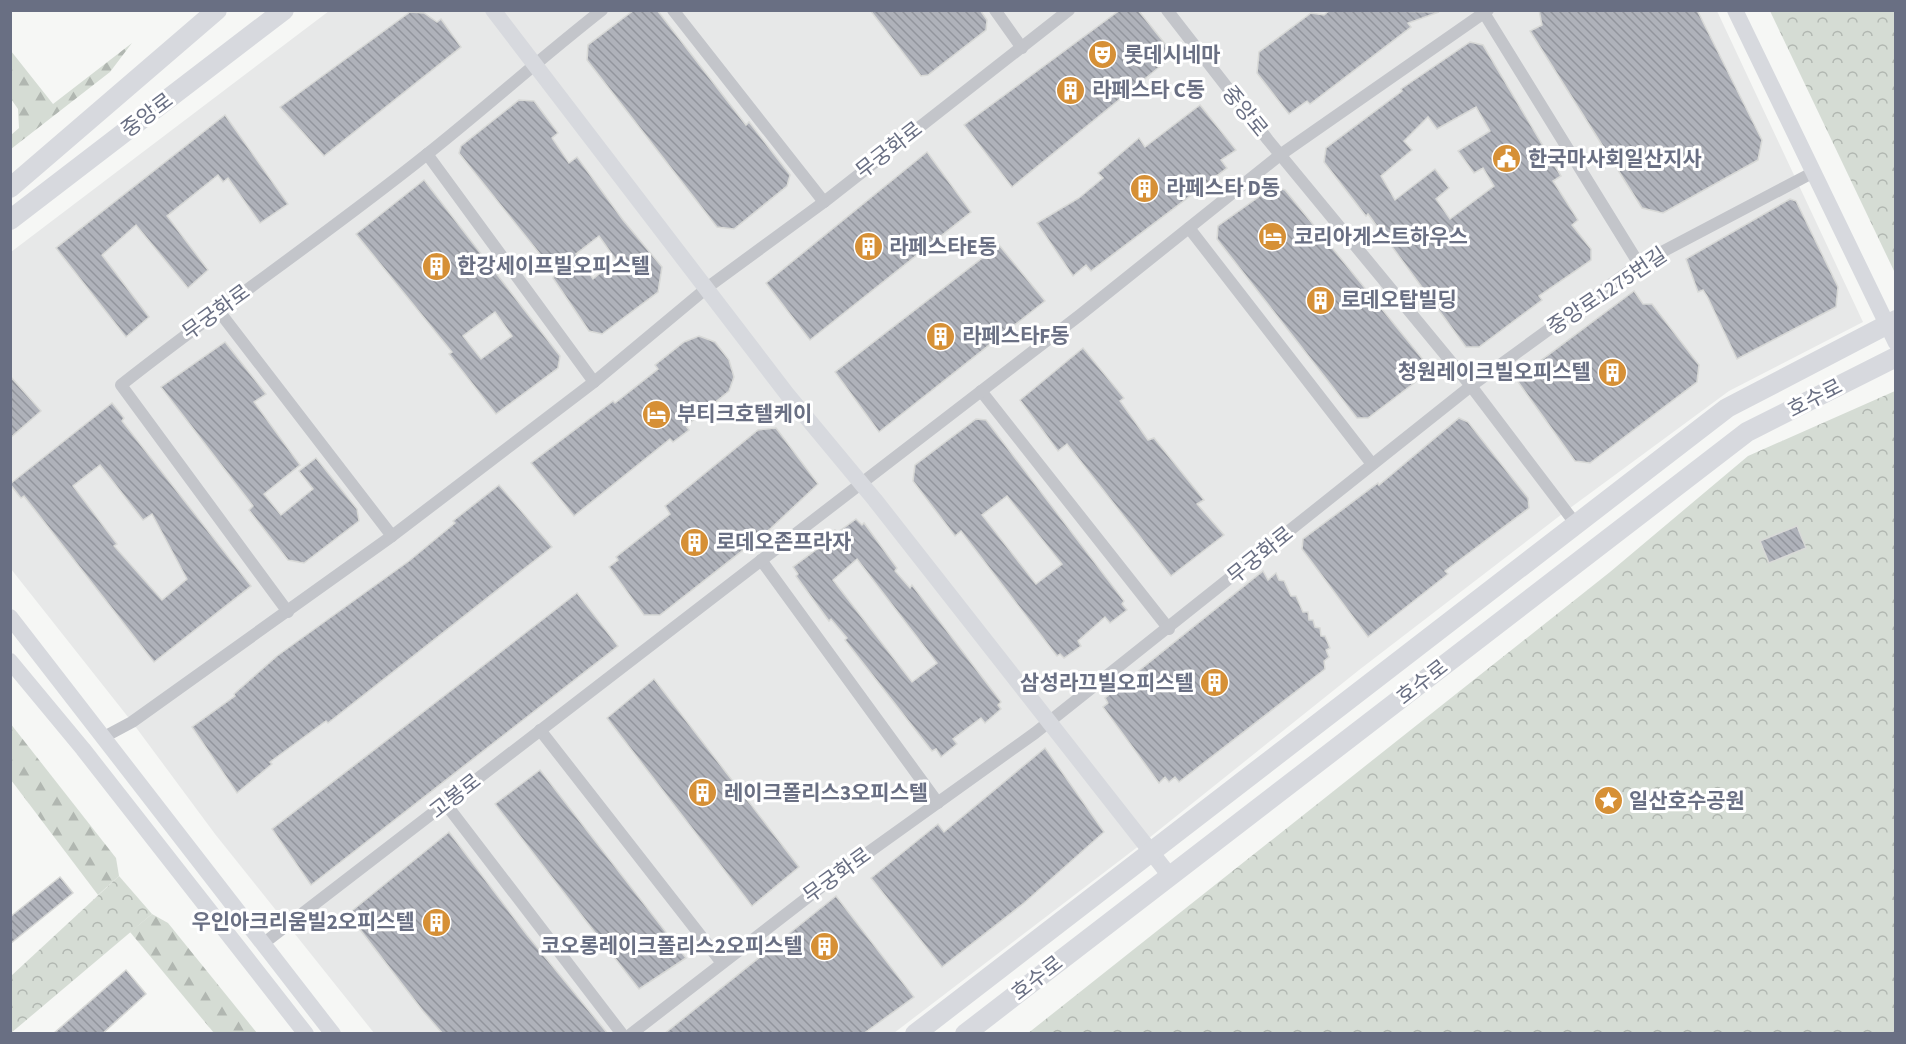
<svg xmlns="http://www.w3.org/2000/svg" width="1906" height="1044" font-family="'Source Sans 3','Noto Sans KR',sans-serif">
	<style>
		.built { fill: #e7e8e8 }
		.forest { fill: url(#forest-firs) }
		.park { fill: url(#park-crowns) }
		.building { fill: url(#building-back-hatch); stroke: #d8d9d7; stroke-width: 1.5; fill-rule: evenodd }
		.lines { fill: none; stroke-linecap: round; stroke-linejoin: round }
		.minor { stroke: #c3c5ca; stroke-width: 12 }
		.secondary { stroke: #d7d9de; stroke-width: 16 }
		.primary { stroke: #d7d9de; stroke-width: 20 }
		.labels { text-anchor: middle; stroke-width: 6; stroke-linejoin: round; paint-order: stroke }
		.poi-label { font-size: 21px; font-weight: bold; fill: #696f83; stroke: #fff; text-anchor: start }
		.street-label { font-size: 21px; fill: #696f83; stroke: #fff }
	</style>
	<defs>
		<pattern id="forest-firs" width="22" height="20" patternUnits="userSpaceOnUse" patternTransform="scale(1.5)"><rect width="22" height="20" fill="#d5dcd4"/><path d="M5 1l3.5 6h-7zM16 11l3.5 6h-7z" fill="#b1b7b1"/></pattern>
		<pattern id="park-crowns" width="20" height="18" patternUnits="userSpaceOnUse" patternTransform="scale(1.5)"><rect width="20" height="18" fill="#d5dcd4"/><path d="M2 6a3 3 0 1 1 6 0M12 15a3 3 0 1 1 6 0" fill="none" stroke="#b1b7b1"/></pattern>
		<pattern id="building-back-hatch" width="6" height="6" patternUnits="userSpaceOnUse" patternTransform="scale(1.5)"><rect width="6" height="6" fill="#afb2ba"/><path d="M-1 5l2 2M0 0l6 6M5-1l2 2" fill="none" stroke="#92959d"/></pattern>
	</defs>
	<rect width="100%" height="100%" fill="#f6f7f5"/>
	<path class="built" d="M329,11H1717L1863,322L1729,391L1566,511L1359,670L1144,842L894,1033H374L215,834L132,722L11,569V252Z"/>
	<g class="forest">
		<path d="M132,43L110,72L11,149V135L19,128L18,109L11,99V51L53,104Z"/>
		<path d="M10,723L116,858L119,876L98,895L11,780Z"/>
		<path d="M152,914L168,923L257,1033H214L130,932Z"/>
	</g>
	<g class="park">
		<path d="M1770,11H1895V273Z"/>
		<path d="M1895,391V1033L1027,1034L1610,572L1748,456Z"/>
		<path d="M119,876L152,914L11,1033V976Z"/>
	</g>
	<g class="building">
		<path d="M634,10H657L746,125L749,122L790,175L787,186L734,229L717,227L587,60L588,45Z"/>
		<path d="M870,10H980L987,20L986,30L928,75L921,76Z"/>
		<path d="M1120,10H1138L1174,55L1012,187L964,125Z"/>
		<path d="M1330,10L1439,12L1408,23L1411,27L1310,104L1307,101L1289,114L1257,73L1259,52L1311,13L1324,15Z"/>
		<path d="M1539,10H1697L1762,140L1758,160L1663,213L1642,208L1530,31L1542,25Z"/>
		<path d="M410,12L424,13L437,22L441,19L461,47L324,156L280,107Z"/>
		<path d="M1470,42L1483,45L1561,176L1553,181L1578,220L1572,225L1591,249V260L1539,296L1542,300L1479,347H1466L1368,214L1366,216L1324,162L1326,148L1402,91L1401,89ZM1476,107L1490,131L1458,151L1474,173L1483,168L1494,186L1450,219L1436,199L1449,188L1435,169L1395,200L1381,176L1412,150L1404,141L1428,117L1437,129Z"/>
		<path d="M519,100L534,101L558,133L552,138L569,163L577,157L623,220L662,267L658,292L602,334L589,331L553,278L556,274L459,153L461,146ZM599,236L616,260L593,279L576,254Z"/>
		<path d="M1200,105L1236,150L1221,160L1227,168L1091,271L1086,265L1073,276L1037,223L1079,198L1103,178L1098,173L1139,138L1145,147Z"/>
		<path d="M225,115L288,204L260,223L228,178L223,182L218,175L167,216L208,270L188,288L136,225L102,255L149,317L126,337L56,248Z"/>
		<path d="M927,152L971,212L810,340L766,283Z"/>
		<path d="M424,180L560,356L558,368L496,414L449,354L452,352L356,234ZM495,312L512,336L481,359L463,336Z"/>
		<path d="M1274,186L1285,190L1425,362L1426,374L1368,418H1357L1217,239L1218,226Z"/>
		<path d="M1790,199L1796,201L1838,287L1836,307L1737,359L1707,296L1703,290L1698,292L1686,259Z"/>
		<path d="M999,245L1045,301L879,432L835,372Z"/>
		<path d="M1634,291L1643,304H1652L1699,365L1697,382L1590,463L1575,461L1516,379Z"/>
		<path d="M699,336L715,342L729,360L734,377L729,391L686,426L689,430L673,442L670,439L574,516L531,463L613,401L615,403L658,369L655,365L684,342Z"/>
		<path d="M225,342L266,394L254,402L300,465L264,494L281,515L313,489L299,471L316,458L357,509L359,521L304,563L288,560L249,510L253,506L161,387Z"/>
		<path d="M1083,348L1124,398L1120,401L1148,440L1154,438L1204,500L1197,504L1224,535L1171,576L1067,444L1058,451L1020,400Z"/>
		<path d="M10,376L41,411L10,438Z"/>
		<path d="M112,403L124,418L122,421L251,586L154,662L24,496L21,498L10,484ZM100,465L143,520L152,514L187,579L162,600L114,546L117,544L73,486Z"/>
		<path d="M1459,418L1468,422L1528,498L1529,508L1445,571L1448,574L1368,637L1302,549L1303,539L1378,483L1379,485Z"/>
		<path d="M976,419L986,420L1124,601L1122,604L1127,610L1110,623L1105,617L1078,641L1081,646L1064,658L1060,654L1057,656L961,531L955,536L913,481L915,465ZM1007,496L1062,564L1036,584L982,515Z"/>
		<path d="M776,428L818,484L770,529L660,615H644L609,567L618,560L616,557L670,514L665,506L758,430Z"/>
		<path d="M499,485L552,547L328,723L326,721L270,762L272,764L237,793L192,727L235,696L234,694L277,656L409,561L455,523L453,521Z"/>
		<path d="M856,519L862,525L864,523L897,568L895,571L910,588L912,585L1001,702L998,705L1001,709L985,723L981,718L953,739L957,744L941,757L936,749L932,751L845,640L847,638L831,619L829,621L796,576L798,574L793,567L817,549L815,546L835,530L838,532ZM857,559L937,663L912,682L833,580Z"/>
		<path d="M1797,526L1806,548L1769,563L1760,541Z"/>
		<path d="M1263,571L1268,580L1276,573L1279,580L1284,581L1291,596H1296L1303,612H1308L1309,620H1313L1315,627L1320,628L1321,636H1325L1330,648L1326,650L1329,657L1324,661L1325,669L1179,782L1175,777L1169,782L1165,777L1159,783L1103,707L1108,703L1105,698Z"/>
		<path d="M577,593L618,646L311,885L272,829Z"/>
		<path d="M654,679L799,867L752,906L607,718Z"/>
		<path d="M1045,748L1104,832L1024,903L942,967L871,878L938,824L944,832Z"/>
		<path d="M540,770L686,958L639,989L495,804Z"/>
		<path d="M449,832L527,935L608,1034H443L423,1011L348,914Z"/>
		<path d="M60,877L73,893L10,944V917Z"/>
		<path d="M836,896L914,997L863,1034H664Z"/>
		<path d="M126,970L146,994L102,1034H53Z"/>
	</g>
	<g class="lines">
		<g class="minor">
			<path d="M673,10L824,202"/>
			<path d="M995,10L1022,48"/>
			<path d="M1167,10L1268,140L1471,386L1575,523"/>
			<path d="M1484,13L1639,264"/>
			<path d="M427,154L594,382"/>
			<path d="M1189,228L1372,464"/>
			<path d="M218,310L392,536"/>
			<path d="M981,391L1169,629"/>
			<path d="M761,560L938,803"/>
			<path d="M288,612L121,385C221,306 326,235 426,155C485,108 542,57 602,10"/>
			<path d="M540,730L722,963"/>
			<path d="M104,737L132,722L392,536L594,382L708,287L824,202L1069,10"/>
			<path d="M445,803L622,1034"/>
			<path d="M264,943L1080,315L1280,155L1488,10"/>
			<path d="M631,1034L834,877L1035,733L1471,386L1639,264L1812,173"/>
		</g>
		<g class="secondary">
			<path d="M493,10L787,394L875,500L1170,876"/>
			<path d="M1735,10L1896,343"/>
			<path d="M10,617L333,1034"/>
			<path d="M10,661L83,749L306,1034"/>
		</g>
		<g class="primary">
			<path d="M10,188L217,10"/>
			<path d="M10,220L284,10"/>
			<path d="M915,1034L1727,408L1896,320"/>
			<path d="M965,1034L1747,432L1896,357"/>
		</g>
	</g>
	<defs>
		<symbol id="theatre-disc" viewBox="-11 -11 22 22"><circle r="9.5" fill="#d69036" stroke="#fff"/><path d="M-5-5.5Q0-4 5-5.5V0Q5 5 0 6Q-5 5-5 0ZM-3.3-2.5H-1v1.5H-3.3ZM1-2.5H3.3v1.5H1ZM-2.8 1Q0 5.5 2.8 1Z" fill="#fff"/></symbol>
		<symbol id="building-disc" viewBox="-11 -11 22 22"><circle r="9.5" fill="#d69036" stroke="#fff"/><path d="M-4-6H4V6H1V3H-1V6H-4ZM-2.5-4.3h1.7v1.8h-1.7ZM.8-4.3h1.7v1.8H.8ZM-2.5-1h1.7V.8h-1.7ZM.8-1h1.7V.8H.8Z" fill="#fff"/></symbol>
		<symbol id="civic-disc" viewBox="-11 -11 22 22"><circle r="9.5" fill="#d69036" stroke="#fff"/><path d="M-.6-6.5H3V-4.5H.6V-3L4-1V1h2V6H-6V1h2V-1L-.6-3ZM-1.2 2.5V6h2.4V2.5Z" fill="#fff"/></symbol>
		<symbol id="hotel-disc" viewBox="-11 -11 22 22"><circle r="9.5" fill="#d69036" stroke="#fff"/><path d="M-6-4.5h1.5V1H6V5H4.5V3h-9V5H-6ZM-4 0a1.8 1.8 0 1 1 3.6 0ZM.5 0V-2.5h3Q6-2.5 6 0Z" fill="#fff"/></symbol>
		<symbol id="sight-disc" viewBox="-11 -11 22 22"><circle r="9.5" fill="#d69036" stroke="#fff"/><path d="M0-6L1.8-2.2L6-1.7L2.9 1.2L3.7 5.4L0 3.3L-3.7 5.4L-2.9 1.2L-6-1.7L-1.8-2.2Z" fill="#fff"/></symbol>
	</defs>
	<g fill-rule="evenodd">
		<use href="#theatre-disc" x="1086" y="38" width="33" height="33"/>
		<use href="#building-disc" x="1054" y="74" width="33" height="33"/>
		<use href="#civic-disc" x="1490" y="142" width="33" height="33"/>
		<use href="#building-disc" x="1128" y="172" width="33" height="33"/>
		<use href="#hotel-disc" x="1256" y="220" width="33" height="33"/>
		<use href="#building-disc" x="852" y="230" width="33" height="33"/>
		<use href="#building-disc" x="420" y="250" width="33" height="33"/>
		<use href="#building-disc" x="1304" y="284" width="33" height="33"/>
		<use href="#building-disc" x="924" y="320" width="33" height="33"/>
		<use href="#building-disc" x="1596" y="356" width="33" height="33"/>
		<use href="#hotel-disc" x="640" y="398" width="33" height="33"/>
		<use href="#building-disc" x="678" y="526" width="33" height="33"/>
		<use href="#building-disc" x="1198" y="666" width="33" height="33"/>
		<use href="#building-disc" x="686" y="776" width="33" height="33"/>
		<use href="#sight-disc" x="1592" y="784" width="33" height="33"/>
		<use href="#building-disc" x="420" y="906" width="33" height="33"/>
		<use href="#building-disc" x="808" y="930" width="33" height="33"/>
	</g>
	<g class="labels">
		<g class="poi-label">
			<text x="1124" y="62">롯데시네마</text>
			<text x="1092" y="97">라페스타 C동</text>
			<text x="1528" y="166">한국마사회일산지사</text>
			<text x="1166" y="195">라페스타 D동</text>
			<text x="1294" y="244">코리아게스트하우스</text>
			<text x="889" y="254">라페스타E동</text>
			<text x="457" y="273">한강세이프빌오피스텔</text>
			<text x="1341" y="307">로데오탑빌딩</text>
			<text x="962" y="343">라페스타F동</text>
			<text x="1591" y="379" text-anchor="end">청원레이크빌오피스텔</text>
			<text x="677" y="421">부티크호텔케이</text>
			<text x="716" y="549">로데오존프라자</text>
			<text x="1194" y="690" text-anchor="end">삼성라끄빌오피스텔</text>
			<text x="724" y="800">레이크폴리스3오피스텔</text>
			<text x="1629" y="808">일산호수공원</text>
			<text x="415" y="929" text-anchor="end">우인아크리움빌2오피스텔</text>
			<text x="803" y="953" text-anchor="end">코오롱레이크폴리스2오피스텔</text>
		</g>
		<g class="street-label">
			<text transform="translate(1245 111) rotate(51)" y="7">중앙로</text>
			<text transform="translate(147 115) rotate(-37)" y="7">중앙로</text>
			<text transform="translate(889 150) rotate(-38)" y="7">무궁화로</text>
			<text transform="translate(1607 291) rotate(-34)" y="7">중앙로1275번길</text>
			<text transform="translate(216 312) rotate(-36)" y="7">무궁화로</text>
			<text transform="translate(1815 398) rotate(-27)" y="7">호수로</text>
			<text transform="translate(1260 555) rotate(-39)" y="7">무궁화로</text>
			<text transform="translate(1422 682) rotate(-38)" y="7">호수로</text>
			<text transform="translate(455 796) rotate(-38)" y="7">고봉로</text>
			<text transform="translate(837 875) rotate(-36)" y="7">무궁화로</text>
			<text transform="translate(1037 978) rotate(-38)" y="7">호수로</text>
		</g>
	</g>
	<rect width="1906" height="1044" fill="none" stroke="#696f83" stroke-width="24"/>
</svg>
